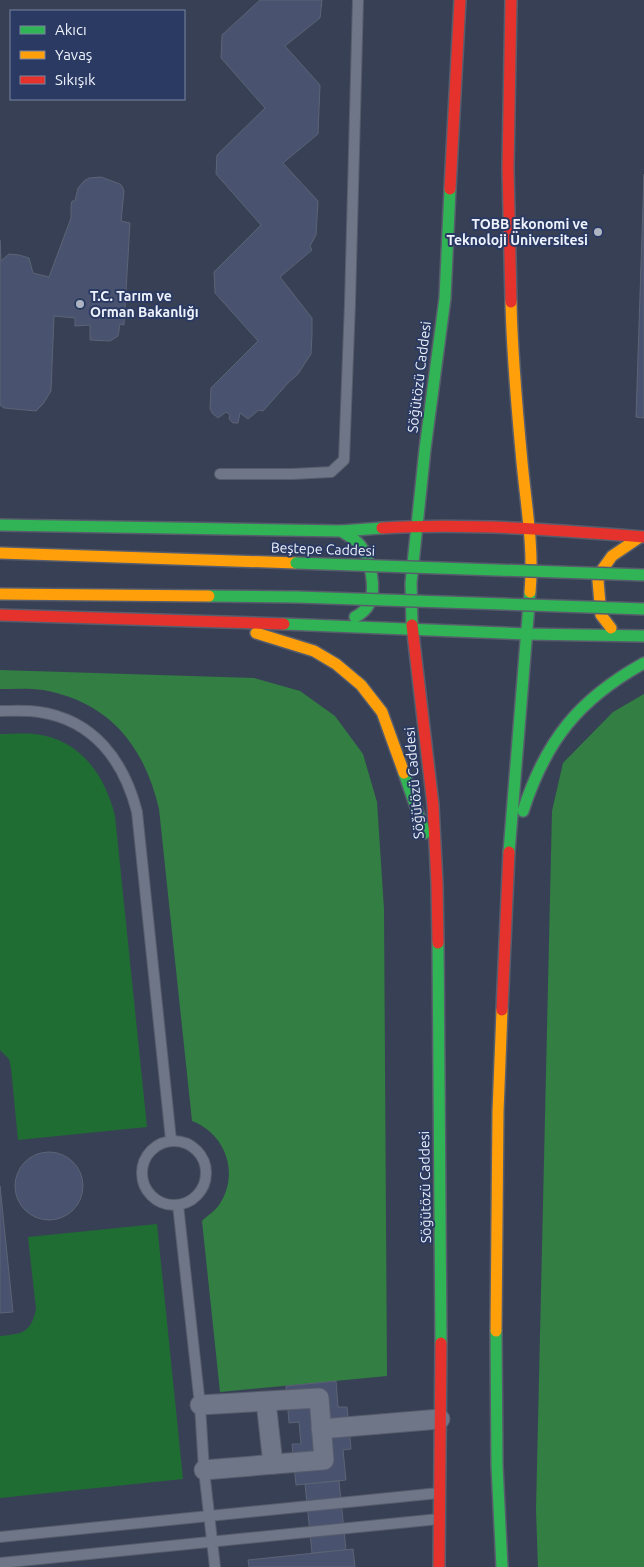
<svg xmlns="http://www.w3.org/2000/svg" width="644" height="1567" font-family="Ubuntu,sans-serif">
	<style>
		.green { fill: #206d34 }
		.forest { fill: #327e43 }
		.building { fill: #495370; stroke: #5c6374 }
		.lines { fill: none; stroke-linecap: round; stroke-linejoin: round }
		.lane-casing { stroke: #575d6c; stroke-width: 12 }
		.street-casing { stroke: #575d6c; stroke-width: 21 }
		.fast-casing { stroke: #575d6c; stroke-width: 14 }
		.slow-casing { stroke: #575d6c; stroke-width: 14 }
		.jam-casing { stroke: #575d6c; stroke-width: 14 }
		.lane { stroke: #6f7688; stroke-width: 10 }
		.street { stroke: #6f7688; stroke-width: 19 }
		.fast { stroke: #30b455; stroke-width: 11 }
		.slow { stroke: #ff9f0a; stroke-width: 11 }
		.jam { stroke: #e5322d; stroke-width: 11 }
		.fast-bridge-casing { stroke: #575d6c; stroke-width: 14; stroke-linecap: butt }
		.fast-bridge { stroke: #30b455; stroke-width: 11 }
		.poi-dot { fill: #aeb4c2; stroke: #2b3a62; stroke-width: 2 }
		.labels { text-anchor: middle; stroke-width: 4; stroke-linejoin: round; paint-order: stroke }
		.poi-label { font-size: 14px; font-weight: bold; fill: #eef2fc; stroke: #2b3a62; text-anchor: end }
		.street-label { font-size: 14px; fill: #eef2fc; stroke: #2b3a62 }
	</style>
	<rect width="100%" height="100%" fill="#384055"/>
	<g class="green">
		<path d="M0,734C11,734 23,733 35,734C80,739 105,775 115,816L147,1127L18,1140L11,1068L9,1059L0,1050Z"/>
		<path d="M157,1224L183,1479L0,1498V1336C22,1334 31,1333 36,1309L28,1237Z"/>
	</g>
	<g class="forest">
		<path d="M0,670L254,678L300,691L335,716L363,754L377,802L384,909L387,1376L220,1392L202,1221C207,1216 215,1211 219,1205C240,1174 226,1134 192,1121L159,809C144,745 109,702 43,690C29,688 14,689 0,689Z"/>
		<path d="M644,694V1567H538L536,1510L552,811L563,763L613,712Z"/>
	</g>
	<g class="building">
		<path d="M260,0H322L320,18L285,46L320,85L318,134L283,163L318,201L316,235L310,246L312,250L280,277L312,318V334L311,354L298,374L289,382L263,411L259,410L248,419L240,413L238,423H233L229,419L230,415L226,412L218,418L212,413L210,408L211,388L258,341L215,293L214,272L261,225L216,174L217,155L265,108L221,58L222,35Z"/>
		<path d="M644,174V418L636,417Z"/>
		<path d="M101,177L120,184L122,186L124,191L121,221L130,223L124,325L120,324L118,336L110,341L90,340V325L75,326V318L54,316L51,391L43,404L36,411L4,408L0,405V240L1,261L9,254L19,255L29,258L33,273L49,277L71,218V206L72,201H75L78,188L84,181L89,178Z"/>
		<circle cx="49" cy="1186" r="34"/>
		<path d="M0,1186L13,1312L0,1313Z"/>
		<path d="M336,1381L338,1407H347L349,1426L351,1449L343,1450L346,1480L296,1485L292,1444H301L299,1422L289,1423L286,1386Z"/>
		<path d="M339,1481L346,1550L312,1553L305,1484Z"/>
		<path d="M353,1549L355,1567H249L248,1560Z"/>
	</g>
	<g class="lines">
		<defs>
			<g id="lane">
				<path d="M220,474H293L331,472L344,460L350,303L358,0"/>
				<path d="M0,711C13,711 26,710 39,712C94,720 124,761 137,812L171,1140"/>
				<circle cx="174" cy="1173" r="32"/>
				<path d="M178,1205L200,1405L204,1470L215,1567"/>
				<path d="M0,1537L439,1493"/>
				<path d="M0,1563L439,1519"/>
			</g>
			<g id="street">
				<path d="M266,1402L273,1464"/>
				<path d="M200,1405L319,1398L324,1460L204,1470"/>
				<path d="M321,1429L440,1419"/>
			</g>
			<g id="fast">
				<path d="M0,525L341,531L382,528"/>
				<path d="M341,531C347,535 355,539 360,545C370,557 377,589 369,604C366,610 361,614 355,617"/>
				<path d="M209,596L297,597"/>
				<path d="M284,624L526,634L644,636"/>
				<path d="M412,625L411,583L425,449L445,298L450,189"/>
				<path d="M404,773L425,833"/>
				<path d="M523,811C546,740 579,699 644,663"/>
				<path d="M509,852L530,592"/>
				<path d="M438,943L441,1343"/>
				<path d="M496,1331L497,1466L502,1567"/>
			</g>
			<g id="slow">
				<path d="M511,302C512,356 517,409 522,462C526,505 534,548 530,592"/>
				<path d="M0,553L296,563"/>
				<path d="M0,594L209,596"/>
				<path d="M611,628L601,615L598,581L602,570L612,556L640,537"/>
				<path d="M256,633L314,651L336,664L361,685L382,712L404,773"/>
				<path d="M496,1331L498,1112L502,1010"/>
			</g>
			<g id="jam">
				<path d="M450,189L460,0"/>
				<path d="M511,302L508,168L511,0"/>
				<path d="M382,528C469,523 557,530 644,537"/>
				<path d="M0,615L284,624"/>
				<path d="M412,625L433,805L437,884L438,943"/>
				<path d="M502,1010L509,852"/>
				<path d="M439,1567L441,1343"/>
			</g>
		</defs>
		<use href="#lane" class="lane-casing"/>
		<use href="#street" class="street-casing"/>
		<use href="#fast" class="fast-casing"/>
		<use href="#slow" class="slow-casing"/>
		<use href="#jam" class="jam-casing"/>
		<use href="#lane" class="lane"/>
		<use href="#street" class="street"/>
		<use href="#fast" class="fast"/>
		<use href="#slow" class="slow"/>
		<use href="#jam" class="jam"/>
		<defs>
			<g id="fast-bridge">
				<path d="M296,563L644,575"/>
				<path d="M297,597L644,609"/>
			</g>
		</defs>
		<use href="#fast-bridge" class="fast-bridge-casing"/>
		<use href="#fast-bridge" class="fast-bridge"/>
	</g>
	<g class="poi-dot">
		<circle cx="598" cy="232" r="5"/>
		<circle cx="80" cy="304" r="5"/>
	</g>
	<g class="labels">
		<g class="poi-label">
			<text x="588" y="229">TOBB Ekonomi ve<tspan x="588" dy="16">Teknoloji Üniversitesi</tspan></text>
			<text x="90" y="301" text-anchor="start">T.C. Tarım ve<tspan x="90" dy="16">Orman Bakanlığı</tspan></text>
		</g>
		<g class="street-label">
			<text transform="translate(419 377) rotate(-83)" y="5">Söğütözü Caddesi</text>
			<text transform="translate(323 549) rotate(2)" y="5">Beştepe Caddesi</text>
			<text transform="translate(414 783) rotate(-95)" y="5">Söğütözü Caddesi</text>
			<text transform="translate(425 1187) rotate(-91)" y="5">Söğütözü Caddesi</text>
		</g>
	</g>
	<rect x="10" y="10" width="175" height="90" fill="#2b3a62" stroke="#7984a0"/>
	<rect x="20" y="26" width="25" height="8" fill="#30b455" stroke="#7984a0"/>
	<text x="55" y="35" font-size="15" fill="#eef2fc">Akıcı</text>
	<rect x="20" y="51" width="25" height="8" fill="#ff9f0a" stroke="#7984a0"/>
	<text x="55" y="60" font-size="15" fill="#eef2fc">Yavaş</text>
	<rect x="20" y="76" width="25" height="8" fill="#e5322d" stroke="#7984a0"/>
	<text x="55" y="85" font-size="15" fill="#eef2fc">Sıkışık</text>
</svg>
